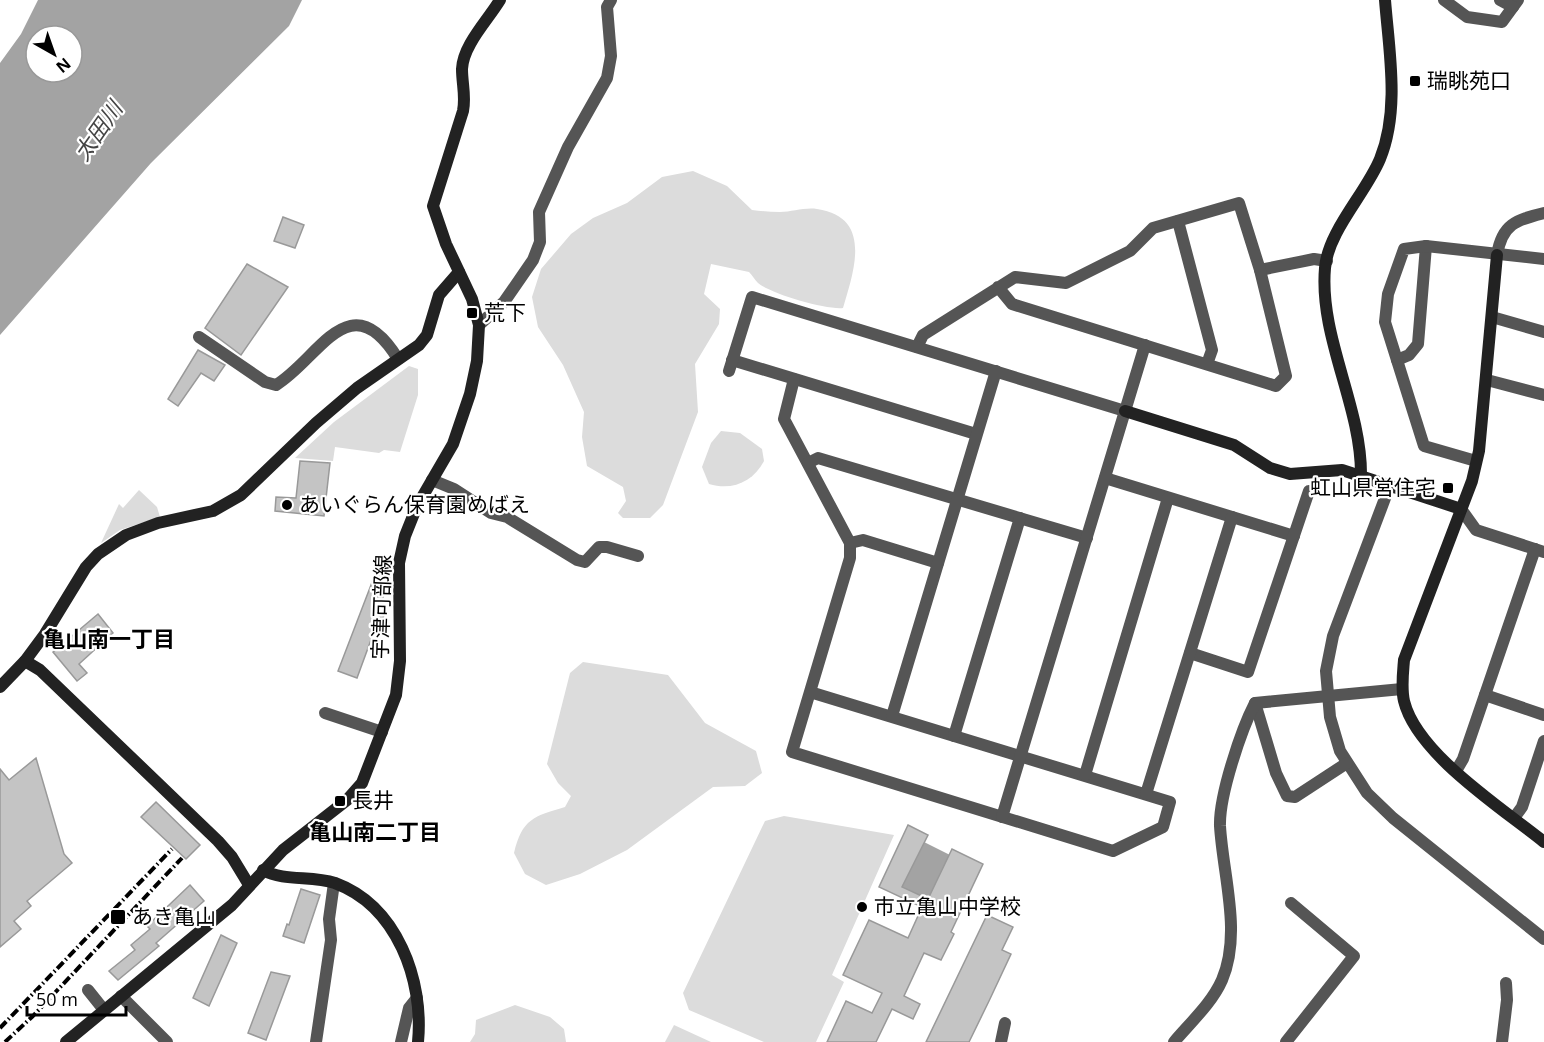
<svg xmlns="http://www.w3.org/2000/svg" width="1544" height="1042" font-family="'Open Sans','Noto Sans JP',sans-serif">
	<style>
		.green { fill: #dcdcdc }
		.water { fill: #a3a3a3; fill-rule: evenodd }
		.building { fill: #c4c4c4; stroke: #999; stroke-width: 1.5 }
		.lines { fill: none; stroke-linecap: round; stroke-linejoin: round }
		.street { stroke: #555; stroke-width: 12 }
		.secondary { stroke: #222; stroke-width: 12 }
		.rail { stroke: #000; stroke-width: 4; stroke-dasharray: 9 3 1.5 3; stroke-linecap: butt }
		.poi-dot { fill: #000; stroke: #fff; stroke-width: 2 }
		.labels { text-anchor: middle; stroke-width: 4.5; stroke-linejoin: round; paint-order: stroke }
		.poi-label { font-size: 21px; fill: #000; stroke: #fff; text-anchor: start }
		.street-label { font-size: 21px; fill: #000; stroke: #fff }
		.water-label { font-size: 22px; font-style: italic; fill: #444; stroke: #fff }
		.neighbourhood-label { font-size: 22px; font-weight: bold; fill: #000; stroke: #fff }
	</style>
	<rect width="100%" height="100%" fill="#fff"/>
	<g class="green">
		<path d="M693,171L727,186L752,210C761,211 770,212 780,212C792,212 805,207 817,209C873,217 854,271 843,308C826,310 771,294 758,283C755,280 752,275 749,272L711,264L704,294L720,309L719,324L695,364L698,412L663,505L650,518H623L618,513L626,501L623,487L587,466L582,437L584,412L563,365L538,327L532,297L541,269L571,234L593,218L627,203L662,177Z"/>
		<path d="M409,366L418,369V395L400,452L384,450L379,453L335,447L333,461L295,458L334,422Z"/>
		<path d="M721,431L740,433L762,449L764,461C753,482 732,491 709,484L702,467L711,443Z"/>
		<path d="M139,490L157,507L160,517L120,530L101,543L119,504L123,508Z"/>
		<path d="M583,662L668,675L705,723L756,751L762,773L745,786L713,787L627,850L580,874L546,885L525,874L514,853C522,819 534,816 565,807L571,796L558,783L547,764L570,673Z"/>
		<path d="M784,816L894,835L832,975L844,982L816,1042H764L689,1010L683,993L765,821Z"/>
		<path d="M515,1005L550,1017L564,1029L566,1042H470L475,1034L476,1020Z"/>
		<path d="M674,1025L711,1042H665Z"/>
	</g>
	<g class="water">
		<path d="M38,0H302L289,26L151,163L0,335V63L21,34ZM36,36H72V72H36Z"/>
		<path d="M924,842L950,855L928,899L902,887Z"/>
	</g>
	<g class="building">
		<path d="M283,217L304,225L295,248L274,241Z"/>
		<path d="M247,264L288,287L241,355L205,328Z"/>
		<path d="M198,350L225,365L214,381L201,373L178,406L168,399Z"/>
		<path d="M300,461L330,463L324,516L275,511L276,497L296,498Z"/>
		<path d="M376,572L390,578L377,613L384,615L378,630L375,629L357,678L338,671Z"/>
		<path d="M98,614L113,633L79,664L87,673L77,681L53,652Z"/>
		<path d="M36,758L64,854L72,863L27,901L31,906L14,921L21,929L0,947V769L9,780Z"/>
		<path d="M156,802L200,845L186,859L141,817Z"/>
		<path d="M908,825L928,835L902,887L928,899L952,849L983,864L951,932L954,934L941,960L924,953L904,996L920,1004L913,1019L892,1009L876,1042H827L846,1001L872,1013L882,993L843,975L869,920L908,938L922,907L879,887Z"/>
		<path d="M190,885L204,901L156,943L159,946L118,980L109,971L135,950L131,945L150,929L147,926Z"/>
		<path d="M301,889L320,895L304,943L283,936L287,924L289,925Z"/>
		<path d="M987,915L1013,927L1002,950L1011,954L989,1001L969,1042H926Z"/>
		<path d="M221,935L237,943L209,1006L193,998Z"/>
		<path d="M271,972L290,976L266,1040L248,1033Z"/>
	</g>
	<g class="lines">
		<g class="street">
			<path d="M1444,0L1467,17L1502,22L1518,0"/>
			<path d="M1500,0L1513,7"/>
			<path d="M1178,221L1212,350L1207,364"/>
			<path d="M1497,255C1502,224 1516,220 1544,213"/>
			<path d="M1260,270L1314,259L1327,261"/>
			<path d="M1492,317L1544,332"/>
			<path d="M479,325L504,302L533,260L540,242L539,212L568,147L607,78L611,56L607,7L611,0"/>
			<path d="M199,337L265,382L276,385C319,359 350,281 398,359"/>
			<path d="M917,347L923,335L1015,277L1066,283L1130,251L1153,228L1239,203L1260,270L1286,376L1276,386L1012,304L998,287"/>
			<path d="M732,360L976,434"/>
			<path d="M1397,360L1409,355L1418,344L1426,246"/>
			<path d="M729,371L752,297L1125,411"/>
			<path d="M794,379L784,419L850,543V558L792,752L1113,851L1163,827L1170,802L810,692"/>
			<path d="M1487,380L1544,395"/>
			<path d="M1476,461L1424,446L1385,322L1388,294L1404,249L1426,246L1544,259"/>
			<path d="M808,463L818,458L1087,538"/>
			<path d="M1105,478L1294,536"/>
			<path d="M432,480L454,489L491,513L507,517L577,560L585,562L599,547H607L638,556"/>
			<path d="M1390,485L1333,636L1326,671L1330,717L1340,751L1367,793L1393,818L1544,939"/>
			<path d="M1461,509L1476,530L1544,552"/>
			<path d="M850,543L863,540L938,563"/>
			<path d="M1190,653L1248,672L1309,491"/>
			<path d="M1485,695L1544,715"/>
			<path d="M1255,703L1276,773L1287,796L1295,797L1347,763"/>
			<path d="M325,713L382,732"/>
			<path d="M892,716L996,371"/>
			<path d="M954,736L1020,518"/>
			<path d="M1456,771L1463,759L1535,549"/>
			<path d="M1085,775L1168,498"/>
			<path d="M1146,794L1232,517"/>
			<path d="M1002,817L1145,345"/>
			<path d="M1514,818L1522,807L1544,741"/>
			<path d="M88,990L104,1010"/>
			<path d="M121,996L167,1042"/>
			<path d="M316,1042L331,940L329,919L334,883"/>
			<path d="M401,1042L409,1008L417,998"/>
			<path d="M1001,1042L1005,1023"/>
			<path d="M1174,1042C1190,1023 1212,1003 1222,980C1242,933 1223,876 1220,826C1219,796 1241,730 1255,703L1402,689"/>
			<path d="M1286,1042L1354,956L1291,903"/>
			<path d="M1502,1042L1507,1000L1506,983"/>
		</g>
		<g class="secondary">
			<path d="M1497,255L1479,451L1472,481L1404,660C1403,673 1401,688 1404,701C1417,754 1502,808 1544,842"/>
			<path d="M1125,411L1234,445L1270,468L1290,474L1342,470L1461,509"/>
			<path d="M1361,474C1361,405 1319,337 1325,268C1328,231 1366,193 1380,159C1400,110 1389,51 1385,0"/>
			<path d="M25,661L40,670L218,841L232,857L249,885"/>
			<path d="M0,687L25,661L45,634L86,567L98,554L126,535L158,523L213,511L241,495L316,423L357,388L419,345L427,335L439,295L459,272"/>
			<path d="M263,870C285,882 311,875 335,883C397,906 424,980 418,1042"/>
			<path d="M66,1042L232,905L283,850L347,800L362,783L396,695L400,661L399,563L405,536L417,506L453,444L470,394L477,361L479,325L472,299L446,244L433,206L463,111C466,96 462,84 462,69C463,45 488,20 500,0"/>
		</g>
		<g class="rail">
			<path d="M0,1028L172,849"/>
			<path d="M5,1042L33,1016L182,858"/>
		</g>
	</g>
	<g class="poi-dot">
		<rect x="1409" y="75" width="12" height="12" rx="3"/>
		<rect x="466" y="307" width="12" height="12" rx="3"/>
		<rect x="1442" y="482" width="12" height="12" rx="3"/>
		<circle cx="287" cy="505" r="6"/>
		<rect x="334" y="795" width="12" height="12" rx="3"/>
		<circle cx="862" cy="907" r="6"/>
		<rect x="110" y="909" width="16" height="16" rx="3"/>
	</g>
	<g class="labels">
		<g class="poi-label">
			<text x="1427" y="88">瑞眺苑口</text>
			<text x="484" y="320">荒下</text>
			<text x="1436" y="495" text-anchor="end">虹山県営住宅</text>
			<text x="299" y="512">あいぐらん保育園めばえ</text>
			<text x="352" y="808">長井</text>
			<text x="874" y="914">市立亀山中学校</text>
			<text x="132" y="924">あき亀山</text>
		</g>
		<g class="street-label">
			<text transform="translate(382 607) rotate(-88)" y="7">宇津可部線</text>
		</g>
		<g class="water-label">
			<text transform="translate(98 131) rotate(-55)" y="8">太田川</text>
		</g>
		<g class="neighbourhood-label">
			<text x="109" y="647">亀山南一丁目</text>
			<text x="375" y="840">亀山南二丁目</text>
		</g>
	</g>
	<g transform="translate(54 54) rotate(140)"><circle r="28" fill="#ffffff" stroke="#999999" stroke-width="1.5"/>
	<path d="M0-4.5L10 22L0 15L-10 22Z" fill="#000000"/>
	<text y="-9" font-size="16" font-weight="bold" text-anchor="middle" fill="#000000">N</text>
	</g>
	<path d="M27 1006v9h99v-9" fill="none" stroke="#000000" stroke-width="3"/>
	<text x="36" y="1006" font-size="18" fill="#000000" stroke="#ffffff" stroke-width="4.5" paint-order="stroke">50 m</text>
</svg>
